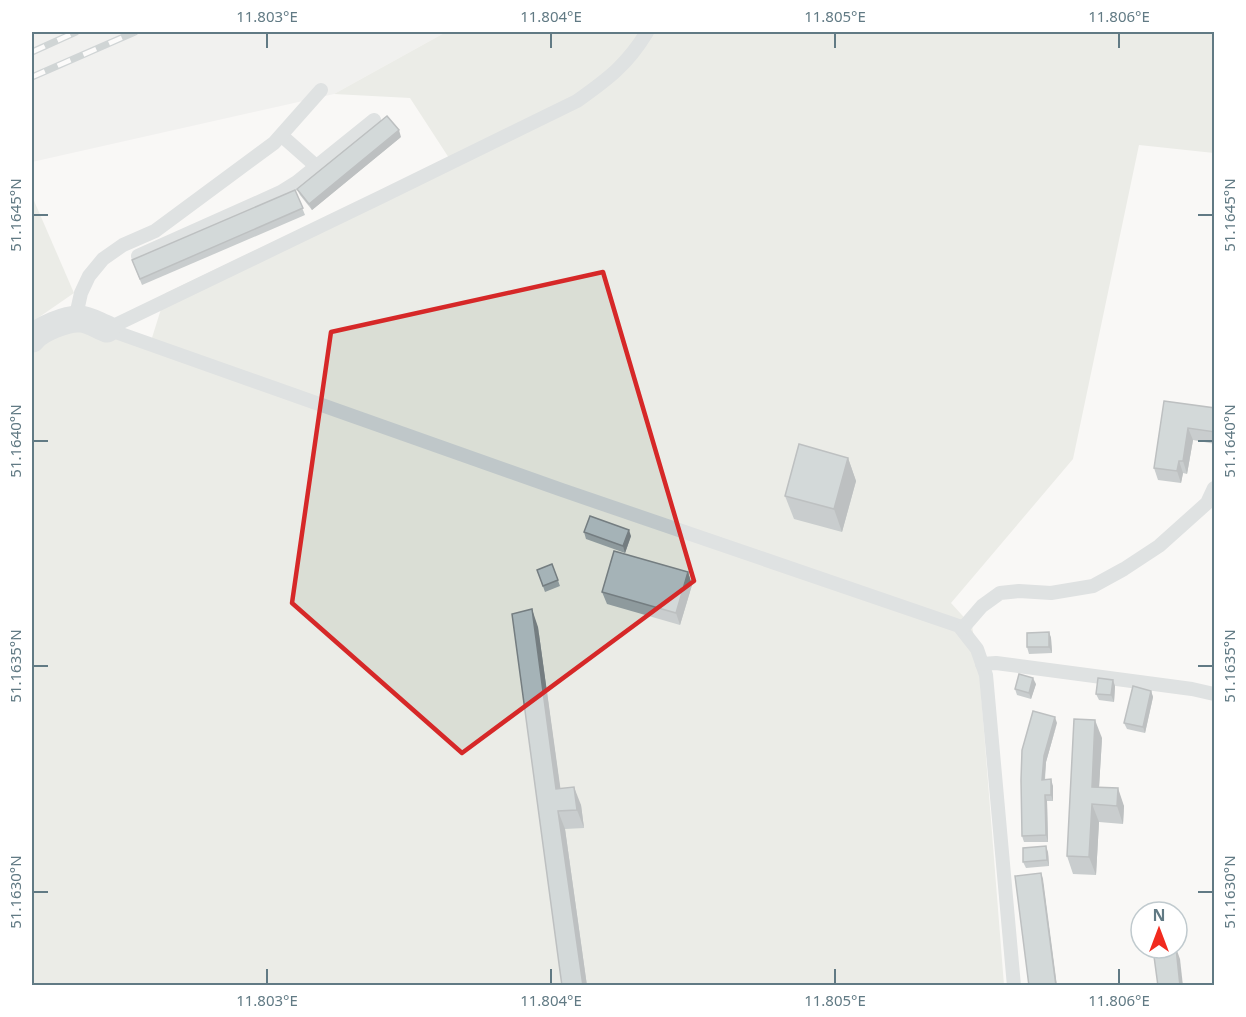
<svg xmlns="http://www.w3.org/2000/svg" width="1246" height="1017" font-family="'Noto Sans',sans-serif">
	<style>
		.built { fill: #e7e8e7 }
		.green { fill: #daded5 }
		.lines { fill: none; stroke-linecap: round; stroke-linejoin: round }
		.service { stroke: #bfc7c9; stroke-width: 14 }
		.minor { stroke: #bfc7c9; stroke-width: 27 }
		.rail-casing { stroke: #9eaaae; stroke-width: 7 }
		.rail { stroke: #fff; stroke-width: 4.5; stroke-dasharray: 14; stroke-linecap: butt }
		.wall { fill: #8e9a9d }
		.shaded-wall { fill: #747d80 }
		.building { fill: #a5b3b7; stroke: #747d80; stroke-width: 1.5 }
		.marked { fill: none; stroke: #d62828; stroke-width: 4.5; stroke-linejoin: round }
		.ticks { fill: none; stroke: #617a84; stroke-width: 2 }
		.neatline { fill: none; stroke: #617a84; stroke-width: 2 }
		.ticks-label { font-size: 15px; text-anchor: middle; fill: #617a84 }
	</style>
	<rect width="100%" height="100%" fill="#f9f8f6"/>
	<path class="built" d="M32,32H446L334,94L32,162Z"/>
	<g class="green">
		<path d="M446,32H1214V153L1139,145L1073,459L951,603L972,626L979,668L1004,985L32,986V348L63,321L151,341L166,293L449,158L410,98L334,94Z"/>
		<path d="M32,196L74,293L32,322Z"/>
	</g>
	<g class="lines">
		<g class="service">
			<path d="M282,136L316,166"/>
			<path d="M138,256L281,192L297,182L374,120"/>
			<path d="M75,320L81,293L89,276L103,259L123,245L155,231L274,143L321,90"/>
			<path d="M107,329L562,490L959,626L977,649L986,675L1014,986"/>
			<path d="M107,329L383,196L577,101C608,79 627,65 647,32"/>
			<path d="M962,629L982,606L1000,593L1019,591L1051,593L1093,586L1124,569L1159,546L1207,503L1214,488"/>
			<path d="M982,664L996,663L1192,689L1214,694"/>
		</g>
		<path class="minor" d="M32,339C40,329 67,318 80,319C88,319 99,326 107,329"/>
		<defs>
			<g id="rail">
				<path d="M32,52L76,32"/>
				<path d="M32,77L135,32"/>
			</g>
		</defs>
		<use href="#rail" class="rail-casing"/>
		<use href="#rail" class="rail"/>
	</g>
	<g class="wall">
		<path d="M401,137L312,210L300,195L297,189Z"/>
		<path d="M295,190L305,215L142,285L132,260Z"/>
		<path d="M1164,401L1215,408V444L1193,440L1187,474L1183,473L1181,483L1158,480L1154,468Z"/>
		<path d="M848,458L856,481L842,532L794,519L785,496Z"/>
		<path d="M584,532L631,536L625,553L586,539Z"/>
		<path d="M552,564L560,586L545,592L537,570Z"/>
		<path d="M688,572L692,585L680,625L607,604L602,592Z"/>
		<path d="M538,627L560,788L581,805L584,828L565,829L587,986H562Z"/>
		<path d="M1049,632L1051,638L1052,653L1029,654L1027,647Z"/>
		<path d="M1036,684L1031,699L1017,695L1015,689Z"/>
		<path d="M1115,686L1114,702L1099,700L1096,694Z"/>
		<path d="M1151,691L1153,697L1145,733L1127,729L1124,723Z"/>
		<path d="M1057,723L1046,762L1045,780L1053,786V801H1047L1048,842H1024L1022,836Z"/>
		<path d="M1102,738L1099,787L1124,806L1123,824L1099,822L1096,875L1073,874L1067,856Z"/>
		<path d="M1048,852L1049,866L1026,868L1023,862Z"/>
	</g>
	<g class="shaded-wall">
		<path d="M399,130L401,137L312,210L309,204Z"/>
		<path d="M1188,428L1193,440L1187,474L1183,461Z"/>
		<path d="M848,458L856,481L842,532L834,509Z"/>
		<path d="M1179,461L1183,473L1181,483L1177,471Z"/>
		<path d="M629,530L631,536L625,553L623,546Z"/>
		<path d="M688,572L692,585L680,625L676,613Z"/>
		<path d="M532,609L538,627L563,807L556,789Z"/>
		<path d="M1049,632L1051,638L1052,653L1049,647Z"/>
		<path d="M1033,678L1036,684L1031,699L1029,693Z"/>
		<path d="M1113,680L1115,686L1114,702L1111,695Z"/>
		<path d="M1151,691L1153,697L1145,733L1143,727Z"/>
		<path d="M1055,717L1057,723L1046,762L1044,786L1042,780L1044,756Z"/>
		<path d="M1095,720L1102,738L1098,805L1092,787Z"/>
		<path d="M1051,779L1053,786V801L1051,795Z"/>
		<path d="M574,787L581,805L584,828L577,810Z"/>
		<path d="M1118,788L1124,806L1123,824L1117,806Z"/>
		<path d="M1045,795L1047,801L1048,842L1046,835Z"/>
		<path d="M1092,804L1099,822L1096,875L1089,857Z"/>
		<path d="M558,811L565,829L587,986H583Z"/>
		<path d="M1046,846L1048,852L1049,866L1047,860Z"/>
		<path d="M1041,873L1043,879L1057,986H1056Z"/>
		<path d="M1176,948L1180,959L1183,986H1180Z"/>
	</g>
	<g class="building">
		<path d="M387,116L399,130L309,204L297,189Z"/>
		<path d="M295,190L303,208L140,279L132,260Z"/>
		<path d="M1164,401L1215,408V432L1188,428L1183,461H1179L1177,471L1154,468Z"/>
		<path d="M799,444L848,458L834,509L785,496Z"/>
		<path d="M590,516L629,530L623,546L584,532Z"/>
		<path d="M614,551L688,572L676,613L602,592Z"/>
		<path d="M552,564L558,580L543,586L537,570Z"/>
		<path d="M532,609L556,789L574,787L577,810L558,811L583,986H562L512,614Z"/>
		<path d="M1049,632V647H1027V633Z"/>
		<path d="M1019,674L1033,678L1029,693L1015,689Z"/>
		<path d="M1098,678L1113,680L1111,695L1096,694Z"/>
		<path d="M1133,686L1151,691L1143,727L1124,723Z"/>
		<path d="M1033,711L1055,717L1044,756L1042,780L1051,779V795H1045L1046,835L1022,836L1021,780L1022,750Z"/>
		<path d="M1074,719L1095,720L1092,787L1118,788L1117,806L1092,804L1089,857L1067,856Z"/>
		<path d="M1046,846L1047,860L1023,862V848Z"/>
		<path d="M1041,873L1056,986H1029L1015,876Z"/>
		<path d="M1165,948H1176L1180,986H1158L1153,949Z"/>
	</g>
	<path d="M0 0H1246V1017H0ZM603,272L694,581L462,753L292,603L331,332Z" fill="#f9f8f6" fill-opacity=".55" fill-rule="evenodd"/>
	<path class="marked" d="M603,272L694,581L462,753L292,603L331,332Z"/>
	<path class="ticks" d="M267,33V48M551,33V48M835,33V48M1119,33V48M33,215H48M1198,215H1213M33,441H48M1198,441H1213M33,666H48M1198,666H1213M33,892H48M1198,892H1213M267,969V984M551,969V984M835,969V984M1119,969V984"/>
	<rect width="1246" height="1017" fill="none" stroke="#ffffff" stroke-width="66"/>
	<g transform="translate(1159 930)"><circle r="28" fill="#ffffff" stroke="#c0cace" stroke-width="1.5"/>
	<path d="M0-4.5L10 22L0 15L-10 22Z" fill="#f12a1e"/>
	<text y="-9" font-size="16" font-weight="bold" text-anchor="middle" fill="#617a84">N</text>
	</g>
	<rect x="33" y="33" width="1180" height="951" class="neatline"/>
	<g class="ticks-label">
		<text x="267" y="22">11.803°E</text>
		<text x="551" y="22">11.804°E</text>
		<text x="835" y="22">11.805°E</text>
		<text x="1119" y="22">11.806°E</text>
		<text transform="translate(16 215) rotate(-90)" y="5">51.1645°N</text>
		<text transform="translate(1230 215) rotate(-90)" y="5">51.1645°N</text>
		<text transform="translate(16 441) rotate(-90)" y="5">51.1640°N</text>
		<text transform="translate(1230 441) rotate(-90)" y="5">51.1640°N</text>
		<text transform="translate(16 666) rotate(-90)" y="5">51.1635°N</text>
		<text transform="translate(1230 666) rotate(-90)" y="5">51.1635°N</text>
		<text transform="translate(16 892) rotate(-90)" y="5">51.1630°N</text>
		<text transform="translate(1230 892) rotate(-90)" y="5">51.1630°N</text>
		<text x="267" y="1006">11.803°E</text>
		<text x="551" y="1006">11.804°E</text>
		<text x="835" y="1006">11.805°E</text>
		<text x="1119" y="1006">11.806°E</text>
	</g>
</svg>
